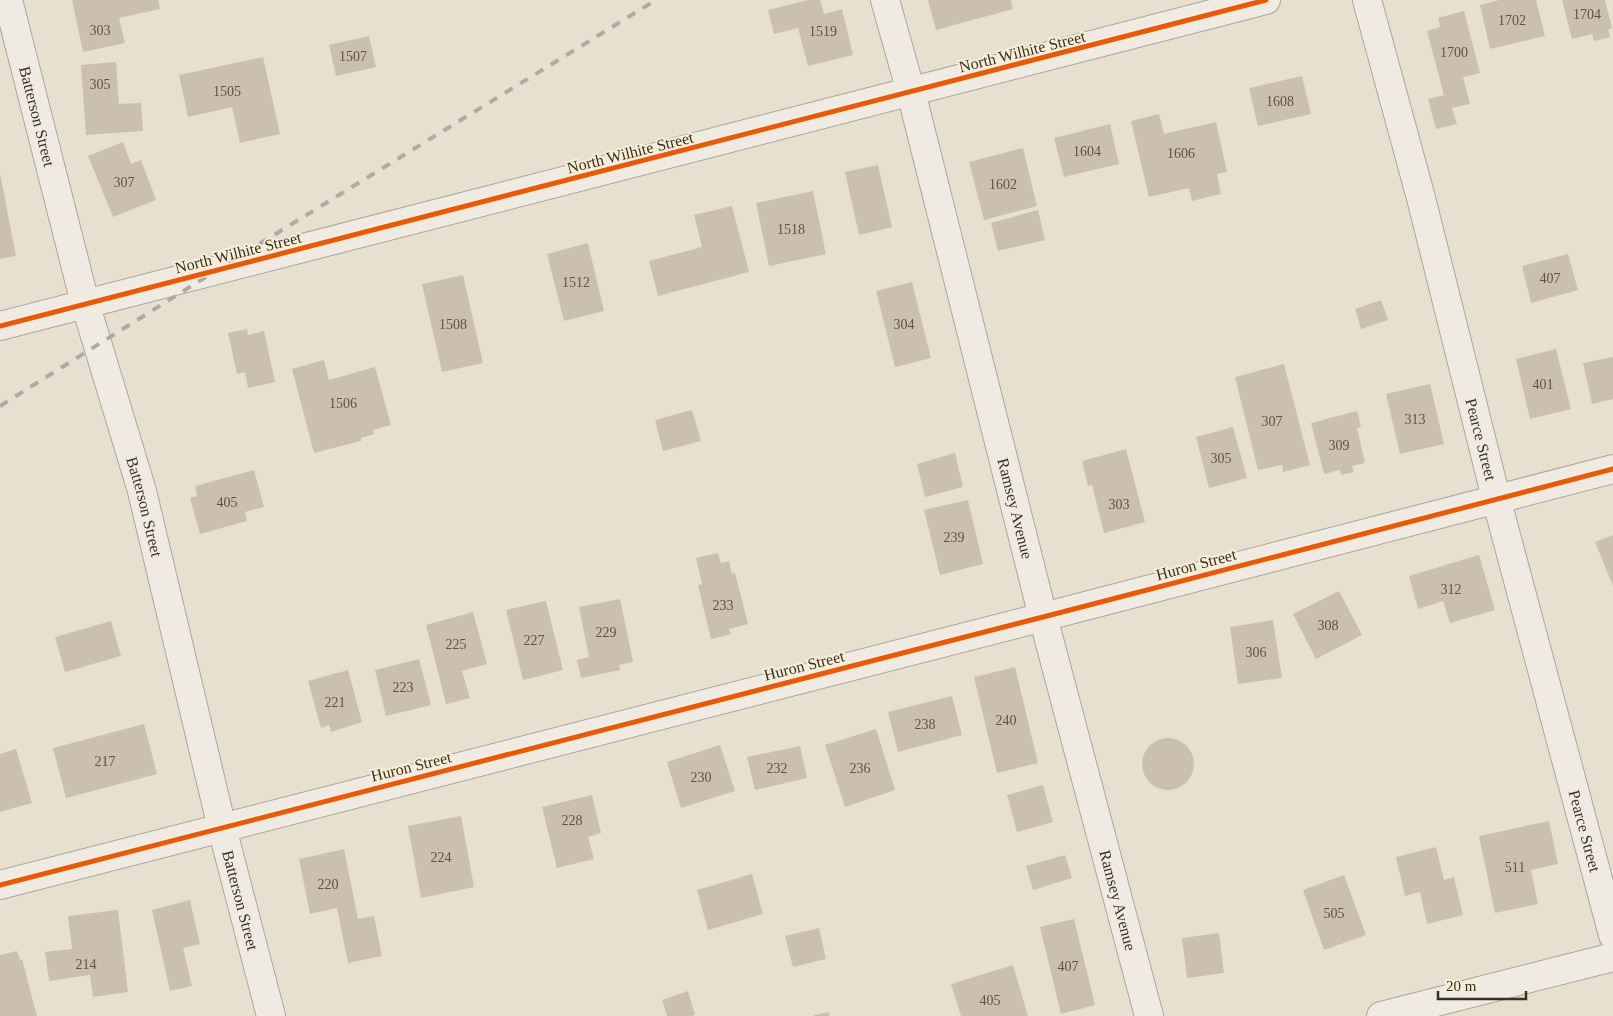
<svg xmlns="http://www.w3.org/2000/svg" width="1613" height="1016" font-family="'Times New Roman',serif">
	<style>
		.building { fill: #cbbfb2 }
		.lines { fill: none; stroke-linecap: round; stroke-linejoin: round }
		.minor-casing { stroke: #ada599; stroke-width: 30 }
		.minor { stroke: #efebe3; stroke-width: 28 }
		.rail { stroke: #afaaa2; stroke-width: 4; stroke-dasharray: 9 9; stroke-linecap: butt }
		.cycleway-casing { stroke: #f7eed8; stroke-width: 8 }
		.cycleway { stroke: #e8590c; stroke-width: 5 }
		.labels { text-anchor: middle; stroke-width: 4; stroke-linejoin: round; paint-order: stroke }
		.number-label { font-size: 14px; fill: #605244 }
		.street-label { font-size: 16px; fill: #3d2e20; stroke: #f7eed8 }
	</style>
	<rect width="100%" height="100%" fill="#e7e0d1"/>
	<g class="building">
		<path d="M72,0H158L160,9L119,18L125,43L83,52Z"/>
		<path d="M808,0H820L824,14L842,9L853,55L808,66L798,28L774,34L768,10Z"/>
		<path d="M928,0H1011L1013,9L936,30Z"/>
		<path d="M1499,0H1536L1545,36L1490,49L1480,5Z"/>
		<path d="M1562,0H1605L1612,28L1608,30L1610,37L1594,41L1592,34L1572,39Z"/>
		<path d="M1464,11L1480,73L1463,77L1470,104L1452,108L1457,124L1436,129L1428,99L1444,95L1427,31L1440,27L1438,18Z"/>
		<path d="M369,36L376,67L336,76L329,45Z"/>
		<path d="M263,57L280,134L240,143L232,107L188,117L179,75Z"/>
		<path d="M116,62L119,104L141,103L143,131L86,135L81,65Z"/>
		<path d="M1302,76L1311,114L1258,126L1249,88Z"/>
		<path d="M1159,114L1164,134L1216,122L1227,172L1217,174L1221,194L1192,201L1189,188L1149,197L1131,121Z"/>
		<path d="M1110,124L1119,164L1064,177L1054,138Z"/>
		<path d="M123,142L131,164L141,160L156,200L113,217L88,156Z"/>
		<path d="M1023,148L1037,206L984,220L969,162Z"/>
		<path d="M878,165L892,227L859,235L845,172Z"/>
		<path d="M0,173L16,256L0,259Z"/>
		<path d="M813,191L826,254L769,266L756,203Z"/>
		<path d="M732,206L749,272L658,296L649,261L702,247L694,215Z"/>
		<path d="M1038,210L1045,240L998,251L991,223Z"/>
		<path d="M588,243L604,311L564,321L547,254Z"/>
		<path d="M1568,254L1578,290L1531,303L1522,266Z"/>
		<path d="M463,275L483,363L442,372L422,284Z"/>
		<path d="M912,282L931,358L895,367L876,291Z"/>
		<path d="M1381,300L1388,320L1361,329L1355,309Z"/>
		<path d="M247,329L248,335L264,331L275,382L248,388L245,372L237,374L228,333Z"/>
		<path d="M1556,349L1571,409L1530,419L1516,359Z"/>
		<path d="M1613,357V399L1592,404L1583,363Z"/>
		<path d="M324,360L329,380L375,367L391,425L373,430L374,434L361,438V441L314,453L292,369Z"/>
		<path d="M1284,364L1310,465L1283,472L1282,465L1258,470L1235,377Z"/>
		<path d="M1430,384L1444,444L1400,454L1386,394Z"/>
		<path d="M692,410L701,441L663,451L655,420Z"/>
		<path d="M1357,411L1361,427L1357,428L1365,463L1352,466L1354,472L1341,475L1340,470L1324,474L1311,423Z"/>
		<path d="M1233,427L1247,478L1209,488L1196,437Z"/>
		<path d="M1126,449L1145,522L1104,533L1092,485L1088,486L1082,461Z"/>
		<path d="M955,453L963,487L925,497L917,464Z"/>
		<path d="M254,470L264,507L245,512L247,521L200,534L190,498L197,496L195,486Z"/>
		<path d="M968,500L983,564L940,575L924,510Z"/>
		<path d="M1613,535V586L1595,542Z"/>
		<path d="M718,553L721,563L729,561L732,574L735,573L748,624L729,629L731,634L711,639L698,585L702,584L696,558Z"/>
		<path d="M1479,555L1495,610L1450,623L1443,601L1418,609L1409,576Z"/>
		<path d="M1339,591L1362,635L1316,659L1293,614Z"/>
		<path d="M620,599L633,662L619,665L620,670L581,678L577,660L589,657L579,607Z"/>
		<path d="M546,601L563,670L523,680L506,610Z"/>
		<path d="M473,612L487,664L462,671L470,698L446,704L426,625Z"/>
		<path d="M1273,620L1282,678L1238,684L1230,627Z"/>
		<path d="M111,621L121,656L65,672L55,637Z"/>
		<path d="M419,659L431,705L386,716L375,670Z"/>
		<path d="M1015,667L1038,763L997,773L974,677Z"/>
		<path d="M348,670L362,722L331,732L329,725L321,728L308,681Z"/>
		<path d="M952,696L962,735L898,752L888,712Z"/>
		<path d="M144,724L157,774L66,798L53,748Z"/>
		<path d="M876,729L895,790L845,807L825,745Z"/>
		<circle cx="1168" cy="764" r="26"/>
		<path d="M720,745L735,791L681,808L667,762Z"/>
		<path d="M800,746L807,778L755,790L747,757Z"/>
		<path d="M16,749L32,803L0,812V754Z"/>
		<path d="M1043,785L1053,822L1017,832L1007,795Z"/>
		<path d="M592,795L601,833L588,837L594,859L557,868L542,807Z"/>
		<path d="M461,816L474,887L421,898L408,826Z"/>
		<path d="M1549,821L1558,864L1531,870L1538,904L1495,913L1479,836Z"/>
		<path d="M1436,847L1444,880L1454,877L1463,915L1427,924L1420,892L1405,896L1396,857Z"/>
		<path d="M344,849L358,919L374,916L382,956L348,963L337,908L310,914L299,859Z"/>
		<path d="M1065,855L1072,878L1033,890L1026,866Z"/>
		<path d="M752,874L763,914L708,930L697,890Z"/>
		<path d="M1344,875L1366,935L1324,950L1303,890Z"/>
		<path d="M190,900L200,944L183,948L192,986L170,991L152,910Z"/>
		<path d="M118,910L128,992L93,997L90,975L49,981L45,952L72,949L68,916Z"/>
		<path d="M1074,919L1095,1005L1061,1014L1040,927Z"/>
		<path d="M819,928L826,959L793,967L785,936Z"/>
		<path d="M1219,933L1224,973L1187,978L1182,938Z"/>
		<path d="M17,951L20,960L22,959L37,1016H0V955Z"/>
		<path d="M1013,965L1028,1016H961L951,984Z"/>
		<path d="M688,991L695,1015L691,1016H667L662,1000Z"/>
		<path d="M829,1012L830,1016H814V1015Z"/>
	</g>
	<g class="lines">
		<defs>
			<g id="minor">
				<path id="s1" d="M8,0L85,303L142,491L222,828L271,1016"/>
				<path id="s2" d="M885,0L911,92L1043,617L1149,1016"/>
				<path id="s3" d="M1367,0L1421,198L1496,498L1613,935"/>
				<path d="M0,326L1266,0"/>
				<path d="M0,885L1043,617L1613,469"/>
				<path d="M1381,1016L1613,957"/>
			</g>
		</defs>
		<use href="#minor" class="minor-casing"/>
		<use href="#minor" class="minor"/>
		<path class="rail" d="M0,406L217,270L656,0"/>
		<defs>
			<g id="cycleway">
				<path d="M0,326L1266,0"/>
				<path d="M0,885L1043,617L1613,469"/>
			</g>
		</defs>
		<use href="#cycleway" class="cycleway-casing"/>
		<use href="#cycleway" class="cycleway"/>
	</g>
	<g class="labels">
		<g class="number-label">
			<text x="1587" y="19">1704</text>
			<text x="1512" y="25">1702</text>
			<text x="100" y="35">303</text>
			<text x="823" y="36">1519</text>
			<text x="1454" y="57">1700</text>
			<text x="353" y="61">1507</text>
			<text x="100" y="89">305</text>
			<text x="227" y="96">1505</text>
			<text x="1280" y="106">1608</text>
			<text x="1087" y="156">1604</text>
			<text x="1181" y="158">1606</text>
			<text x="124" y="187">307</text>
			<text x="1003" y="189">1602</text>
			<text x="791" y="234">1518</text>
			<text x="1550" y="283">407</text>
			<text x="576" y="287">1512</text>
			<text x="453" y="329">1508</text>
			<text x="904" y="329">304</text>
			<text x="1543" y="389">401</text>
			<text x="343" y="408">1506</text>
			<text x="1415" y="424">313</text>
			<text x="1272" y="426">307</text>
			<text x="1339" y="450">309</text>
			<text x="1221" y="463">305</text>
			<text x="227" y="507">405</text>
			<text x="1119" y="509">303</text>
			<text x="954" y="542">239</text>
			<text x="1451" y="594">312</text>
			<text x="723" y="610">233</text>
			<text x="1328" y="630">308</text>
			<text x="606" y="637">229</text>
			<text x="534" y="645">227</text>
			<text x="456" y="649">225</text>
			<text x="1256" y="657">306</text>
			<text x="403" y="692">223</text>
			<text x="335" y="707">221</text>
			<text x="1006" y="725">240</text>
			<text x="925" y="729">238</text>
			<text x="105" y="766">217</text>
			<text x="777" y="773">232</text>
			<text x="860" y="773">236</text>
			<text x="701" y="782">230</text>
			<text x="572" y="825">228</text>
			<text x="441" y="862">224</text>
			<text x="1515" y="872">511</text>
			<text x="328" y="889">220</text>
			<text x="1334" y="918">505</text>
			<text x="86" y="969">214</text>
			<text x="1068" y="971">407</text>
			<text x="990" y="1005">405</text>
		</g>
		<g class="street-label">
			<text transform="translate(1022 51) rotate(-14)" y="6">North Wilhite Street</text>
			<text dy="6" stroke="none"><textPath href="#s1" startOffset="120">Batterson Street</textPath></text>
			<text transform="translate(630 152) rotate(-14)" y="6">North Wilhite Street</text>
			<text transform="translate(238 252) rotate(-14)" y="6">North Wilhite Street</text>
			<text dy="6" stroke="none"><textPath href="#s3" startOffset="454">Pearce Street</textPath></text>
			<text dy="6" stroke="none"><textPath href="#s1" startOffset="525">Batterson Street</textPath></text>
			<text dy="6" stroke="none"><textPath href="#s2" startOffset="525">Ramsey Avenue</textPath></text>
			<text transform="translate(1196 564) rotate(-15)" y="6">Huron Street</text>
			<text transform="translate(804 665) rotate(-14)" y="6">Huron Street</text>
			<text transform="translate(411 766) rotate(-14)" y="6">Huron Street</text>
			<text dy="6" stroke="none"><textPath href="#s3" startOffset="859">Pearce Street</textPath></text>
			<text dy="6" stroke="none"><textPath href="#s1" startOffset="930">Batterson Street</textPath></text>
			<text dy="6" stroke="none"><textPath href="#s2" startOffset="930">Ramsey Avenue</textPath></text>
		</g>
	</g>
	<path d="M1438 991v8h88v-8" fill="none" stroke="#3d2e20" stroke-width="2.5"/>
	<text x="1446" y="991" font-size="15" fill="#3d2e20" stroke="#f7eed8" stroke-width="4" paint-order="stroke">20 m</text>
</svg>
